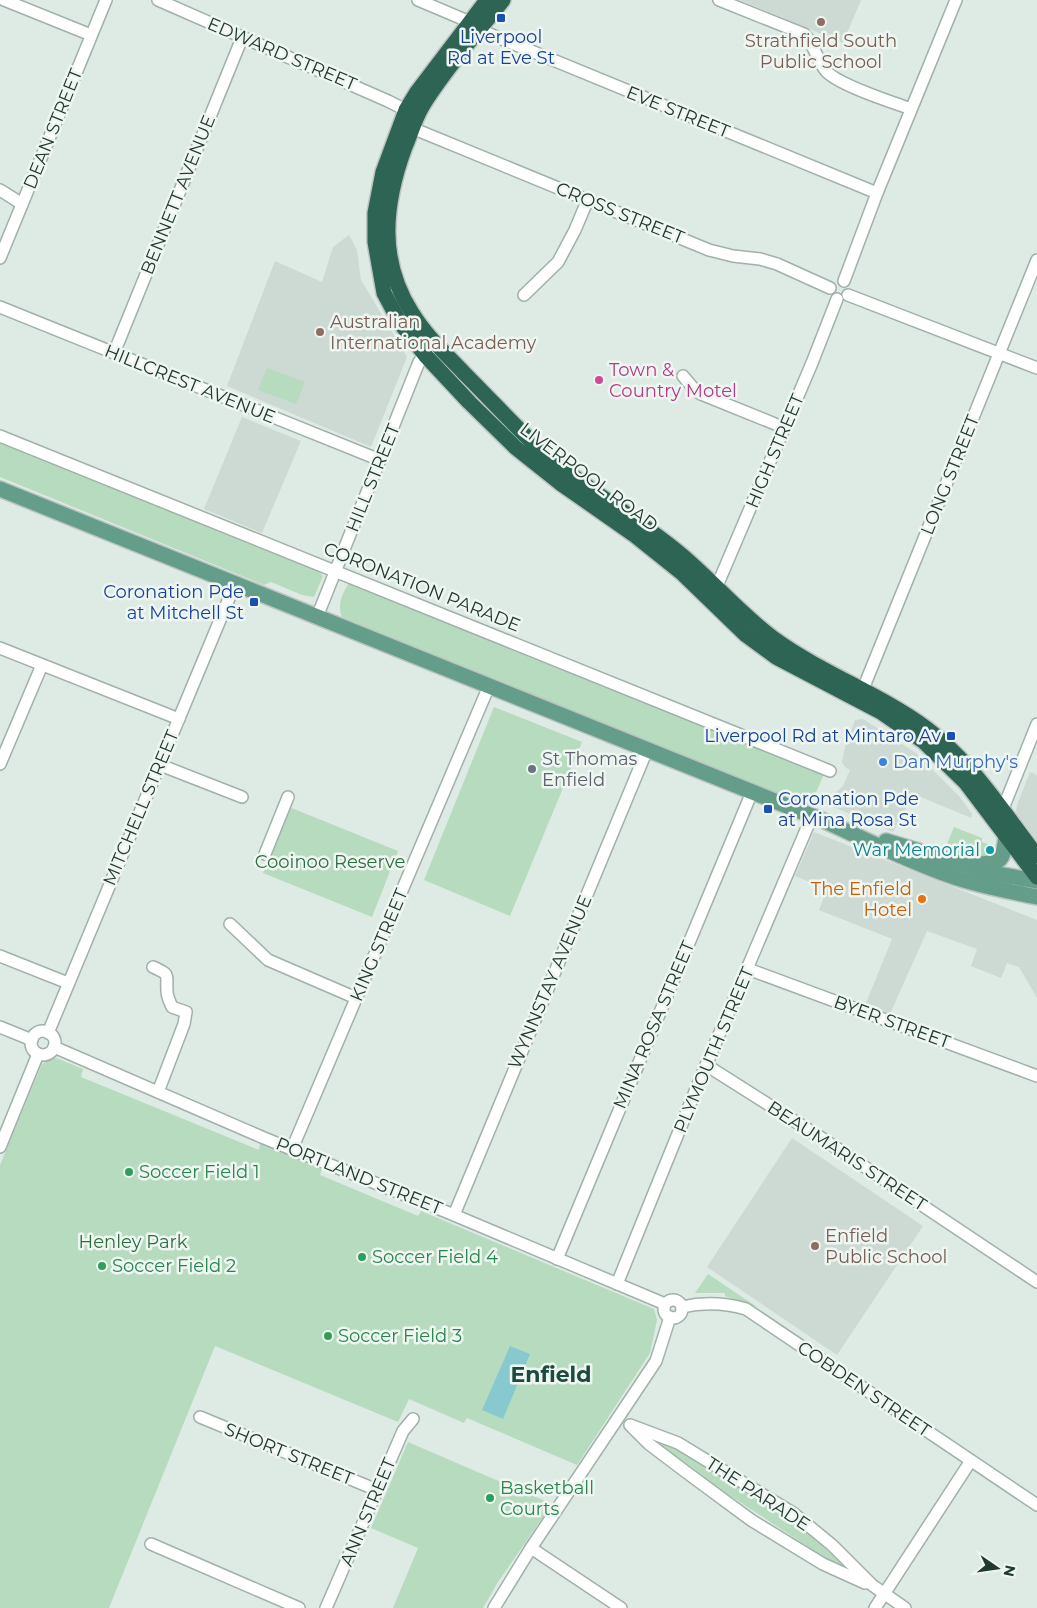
<svg xmlns="http://www.w3.org/2000/svg" width="1037" height="1608" font-family="Montserrat,sans-serif">
	<style>
		.built { fill: #cdd9d3 }
		.green { fill: #b7dbbe }
		.water { fill: #87c9ce }
		.lines { fill: none; stroke-linecap: round; stroke-linejoin: round }
		.minor-casing { stroke: #a1b1aa; stroke-width: 14 }
		.major-casing { stroke: #bcc4c1; stroke-width: 18 }
		.highway-casing { stroke: #bcc4c1; stroke-width: 18 }
		.minor { stroke: #fff; stroke-width: 11 }
		.major { stroke: #649e8b; stroke-width: 15 }
		.highway { stroke: #2d6454; stroke-width: 15 }
		.transit-dot { fill: #1a4fb4; stroke: #eff6f2; stroke-width: 2 }
		.education-dot { fill: #8d6e63; stroke: #eff6f2; stroke-width: 2 }
		.hotel-dot { fill: #d1479c; stroke: #eff6f2; stroke-width: 2 }
		.shop-dot { fill: #3f7fe0; stroke: #eff6f2; stroke-width: 2 }
		.worship-dot { fill: #6b7280; stroke: #eff6f2; stroke-width: 2 }
		.culture-dot { fill: #0f9aa8; stroke: #eff6f2; stroke-width: 2 }
		.food-dot { fill: #e8710a; stroke: #eff6f2; stroke-width: 2 }
		.leisure-dot { fill: #2e9e5b; stroke: #eff6f2; stroke-width: 2 }
		.labels { text-anchor: middle; stroke-width: 5; stroke-linejoin: round; paint-order: stroke }
		.transit-label { font-size: 18px; fill: #164399; stroke: #eff6f2; text-anchor: end }
		.education-label { font-size: 18px; fill: #785e54; stroke: #eff6f2; text-anchor: start }
		.street-label { font-size: 18px; fill: #203930; stroke: #eff6f2 }
		.hotel-label { font-size: 18px; fill: #b23c85; stroke: #eff6f2; text-anchor: start }
		.worship-label { font-size: 18px; fill: #5b616d; stroke: #eff6f2; text-anchor: start }
		.shop-label { font-size: 18px; fill: #366cbe; stroke: #eff6f2; text-anchor: start }
		.culture-label { font-size: 18px; fill: #0d838f; stroke: #eff6f2; text-anchor: end }
		.park-label { font-size: 18px; fill: #2c6e40; stroke: #eff6f2 }
		.food-label { font-size: 18px; fill: #c56008; stroke: #eff6f2; text-anchor: end }
		.leisure-label { font-size: 18px; fill: #27864d; stroke: #eff6f2; text-anchor: start }
		.district-label { font-size: 22px; font-weight: bold; fill: #1d4a3c; stroke: #eff6f2 }
	</style>
	<rect width="100%" height="100%" fill="#deeae4"/>
	<g class="built">
		<path d="M740,0H861L843,43Z"/>
		<path d="M349,235L357,250L361,280L407,357L371,447L227,386L275,261L322,282L333,247Z"/>
		<path d="M242,417L301,441L262,533L204,509Z"/>
		<path d="M863,719L916,753L960,797L972,814L971,818L914,794L893,832L824,803L843,786L850,770L845,767L842,762L845,747L855,720Z"/>
		<path d="M1030,772L1037,775V841L1016,812L1017,805Z"/>
		<path d="M814,832L1037,920V998L1019,967L1007,963L1001,978L971,966L977,949L927,931L890,1014L866,1003L892,939L819,910L827,889L795,876Z"/>
		<path d="M792,1138L923,1226L837,1355L707,1267Z"/>
	</g>
	<g class="green">
		<path d="M267,368L305,382L296,404L258,390Z"/>
		<path d="M0,443L318,571L323,576L314,597L302,595L271,582L264,585L0,477Z"/>
		<path d="M349,583L566,671L825,772L810,806L520,691L342,617C337,605 342,594 349,583Z"/>
		<path d="M494,707L582,742L510,916L424,880Z"/>
		<path d="M289,807L398,851L372,917L263,873Z"/>
		<path d="M954,827L982,838V842C989,845 996,846 994,855C984,862 957,852 945,849Z"/>
		<path d="M54,1057L83,1069L81,1077L259,1150L260,1143L322,1169L320,1175L418,1216L421,1211L654,1309L657,1320L650,1353L577,1465L467,1418L464,1423L409,1399L398,1422L215,1346L109,1608H0V1165L42,1064Z"/>
		<path d="M708,1274L757,1307L725,1296V1293H695Z"/>
		<path d="M408,1442L552,1504L498,1582L483,1608H393L418,1548L371,1528Z"/>
		<path d="M667,1442L780,1511L851,1570L830,1561L723,1491L660,1445Z"/>
	</g>
	<path class="water" d="M510,1346L530,1354L503,1419L482,1410Z"/>
	<g class="lines">
		<defs>
			<g id="minor">
				<path d="M4,0L91,35"/>
				<path d="M158,0L388,101L406,110"/>
				<path d="M418,0L470,22"/>
				<path d="M719,0L804,34C814,44 817,60 826,71C838,85 892,102 911,109"/>
				<path d="M480,30L877,193"/>
				<path d="M412,128L709,250L733,256L760,259L777,264L830,288"/>
				<path d="M0,190L22,204"/>
				<path d="M0,258L106,0"/>
				<path d="M844,281L877,193L956,0"/>
				<path d="M524,295L558,262L575,230L588,199"/>
				<path d="M848,295L1037,368"/>
				<path d="M0,307L380,460"/>
				<path d="M114,353L242,38"/>
				<path d="M683,376L694,389L701,394L785,428"/>
				<path d="M0,436L830,771"/>
				<path d="M714,593L812,363L837,299"/>
				<path d="M317,617L419,362L429,350"/>
				<path d="M0,648L179,719"/>
				<path d="M863,689L1037,260"/>
				<path d="M0,764L42,665"/>
				<path d="M160,765L242,797"/>
				<path d="M1002,811L1037,724"/>
				<path d="M265,854L288,797"/>
				<path d="M230,924L268,960L356,998"/>
				<path d="M0,956L68,983"/>
				<path d="M153,967C171,975 166,974 167,991C167,997 170,1002 172,1007L186,1012L184,1024L158,1092"/>
				<path d="M748,969L1037,1076"/>
				<path d="M0,1027L32,1040"/>
				<circle cx="43" cy="1043" r="12"/>
				<path d="M48,1033L235,584"/>
				<path d="M54,1047L264,1138L454,1215L665,1304"/>
				<path d="M706,1065L823,1139L1037,1282"/>
				<path d="M0,1147L38,1054"/>
				<path d="M292,1149L489,686"/>
				<path d="M454,1215L647,750"/>
				<path d="M557,1259L752,792"/>
				<path d="M617,1284L701,1077L812,816"/>
				<circle cx="673" cy="1309" r="9"/>
				<path d="M682,1307C704,1302 725,1303 746,1309L1037,1505"/>
				<path d="M200,1417L377,1490"/>
				<path d="M630,1425L678,1443L793,1513L832,1545L872,1585L905,1608"/>
				<path d="M632,1427L649,1444L686,1472L751,1520L823,1564L865,1583"/>
				<path d="M151,1544L299,1608"/>
				<path d="M531,1548L621,1608"/>
				<path d="M326,1608L403,1431L413,1419"/>
				<path d="M494,1608L531,1548L656,1361L670,1317"/>
				<path d="M875,1608L970,1462"/>
			</g>
			<g id="major">
				<path d="M0,489L827,822C868,841 908,861 951,876C979,886 1008,891 1037,897"/>
				<path d="M886,841L991,873L1037,881"/>
				<path d="M976,864C1002,864 1003,861 1006,836"/>
			</g>
			<g id="highway">
				<path d="M487,0L417,92L406,110L383,172L375,213V242L384,293L400,323L425,355L469,402L516,448L560,483L633,534L683,574L746,635L776,657L881,712L923,741L966,783L1037,877"/>
				<path d="M503,0C476,34 446,68 423,105C415,118 411,133 405,147C384,204 378,260 412,313C426,336 446,354 464,373C490,399 515,426 541,451C584,488 634,516 678,552C711,579 739,613 773,638C821,673 878,693 926,728C971,761 1003,812 1037,856"/>
			</g>
		</defs>
		<use href="#minor" class="minor-casing"/>
		<use href="#major" class="major-casing"/>
		<use href="#highway" class="highway-casing"/>
		<use href="#minor" class="minor"/>
		<use href="#major" class="major"/>
		<use href="#highway" class="highway"/>
	</g>
	<g class="transit-dot">
		<rect x="496" y="13" width="10" height="10" rx="2.5"/>
		<rect x="249" y="597" width="10" height="10" rx="2.5"/>
		<rect x="946" y="731" width="10" height="10" rx="2.5"/>
		<rect x="763" y="804" width="10" height="10" rx="2.5"/>
	</g>
	<g class="education-dot">
		<circle cx="821" cy="22" r="5"/>
		<circle cx="320" cy="332" r="5"/>
		<circle cx="815" cy="1246" r="5"/>
	</g>
	<circle class="hotel-dot" cx="599" cy="380" r="5"/>
	<circle class="shop-dot" cx="883" cy="762" r="5"/>
	<circle class="worship-dot" cx="532" cy="769" r="5"/>
	<circle class="culture-dot" cx="990" cy="850" r="5"/>
	<circle class="food-dot" cx="922" cy="899" r="5"/>
	<g class="leisure-dot">
		<circle cx="129" cy="1172" r="5"/>
		<circle cx="362" cy="1257" r="5"/>
		<circle cx="102" cy="1266" r="5"/>
		<circle cx="328" cy="1336" r="5"/>
		<circle cx="490" cy="1498" r="5"/>
	</g>
	<g class="labels">
		<g class="transit-label">
			<text x="501" y="43" text-anchor="middle">Liverpool<tspan x="501" dy="21">Rd at Eve St</tspan></text>
			<text x="244" y="598">Coronation Pde<tspan x="244" dy="21">at Mitchell St</tspan></text>
			<text x="941" y="742">Liverpool Rd at Mintaro Av</text>
			<text x="778" y="805" text-anchor="start">Coronation Pde<tspan x="778" dy="21">at Mina Rosa St</tspan></text>
		</g>
		<g class="education-label">
			<text x="821" y="47" text-anchor="middle">Strathfield South<tspan x="821" dy="21">Public School</tspan></text>
			<text x="330" y="328">Australian<tspan x="330" dy="21">International Academy</tspan></text>
			<text x="825" y="1242">Enfield<tspan x="825" dy="21">Public School</tspan></text>
		</g>
		<g class="street-label">
			<text transform="translate(282 54) rotate(23)" y="6">EDWARD STREET</text>
			<text transform="translate(678 112) rotate(22)" y="6">EVE STREET</text>
			<text transform="translate(53 129) rotate(-68)" y="6">DEAN STREET</text>
			<text transform="translate(178 195) rotate(-68)" y="6">BENNETT AVENUE</text>
			<text transform="translate(620 213) rotate(22)" y="6">CROSS STREET</text>
			<text transform="translate(190 384) rotate(22)" y="6">HILLCREST AVENUE</text>
			<text transform="translate(775 451) rotate(-67)" y="6">HIGH STREET</text>
			<text transform="translate(950 475) rotate(-68)" y="6">LONG STREET</text>
			<text transform="translate(589 477) rotate(37)" y="6">LIVERPOOL ROAD</text>
			<text transform="translate(373 478) rotate(-68)" y="6">HILL STREET</text>
			<text transform="translate(422 587) rotate(22)" y="6">CORONATION PARADE</text>
			<text transform="translate(141 808) rotate(-67)" y="6">MITCHELL STREET</text>
			<text transform="translate(379 945) rotate(-67)" y="6">KING STREET</text>
			<text transform="translate(550 982) rotate(-67)" y="6">WYNNSTAY AVENUE</text>
			<text transform="translate(892 1022) rotate(20)" y="6">BYER STREET</text>
			<text transform="translate(654 1025) rotate(-67)" y="6">MINA ROSA STREET</text>
			<text transform="translate(714 1050) rotate(-67)" y="6">PLYMOUTH STREET</text>
			<text transform="translate(847 1156) rotate(33)" y="6">BEAUMARIS STREET</text>
			<text transform="translate(359 1176) rotate(22)" y="6">PORTLAND STREET</text>
			<text transform="translate(864 1389) rotate(34)" y="6">COBDEN STREET</text>
			<text transform="translate(289 1454) rotate(22)" y="6">SHORT STREET</text>
			<text transform="translate(758 1494) rotate(33)" y="6">THE PARADE</text>
			<text transform="translate(368 1512) rotate(-67)" y="6">ANN STREET</text>
		</g>
		<g class="hotel-label">
			<text x="609" y="376">Town &amp;<tspan x="609" dy="21">Country Motel</tspan></text>
		</g>
		<g class="worship-label">
			<text x="542" y="765">St Thomas<tspan x="542" dy="21">Enfield</tspan></text>
		</g>
		<g class="shop-label">
			<text x="893" y="768">Dan Murphy's</text>
		</g>
		<g class="culture-label">
			<text x="980" y="856">War Memorial</text>
		</g>
		<g class="park-label">
			<text x="330" y="868">Cooinoo Reserve</text>
			<text x="133" y="1248">Henley Park</text>
		</g>
		<g class="food-label">
			<text x="912" y="895">The Enfield<tspan x="912" dy="21">Hotel</tspan></text>
		</g>
		<g class="leisure-label">
			<text x="139" y="1178">Soccer Field 1</text>
			<text x="372" y="1263">Soccer Field 4</text>
			<text x="112" y="1272">Soccer Field 2</text>
			<text x="338" y="1342">Soccer Field 3</text>
			<text x="500" y="1494">Basketball<tspan x="500" dy="21">Courts</tspan></text>
		</g>
		<g class="district-label">
			<text x="551" y="1382">Enfield</text>
		</g>
	</g>
	<g transform="translate(997 1568) rotate(103)" stroke="#eff6f2" stroke-width="4" paint-order="stroke">
	<path d="M0-4L9 19L0 12L-9 19Z" fill="#203930"/>
	<text y="-8" font-size="14" font-weight="bold" text-anchor="middle" fill="#203930">N</text>
	</g>
</svg>
